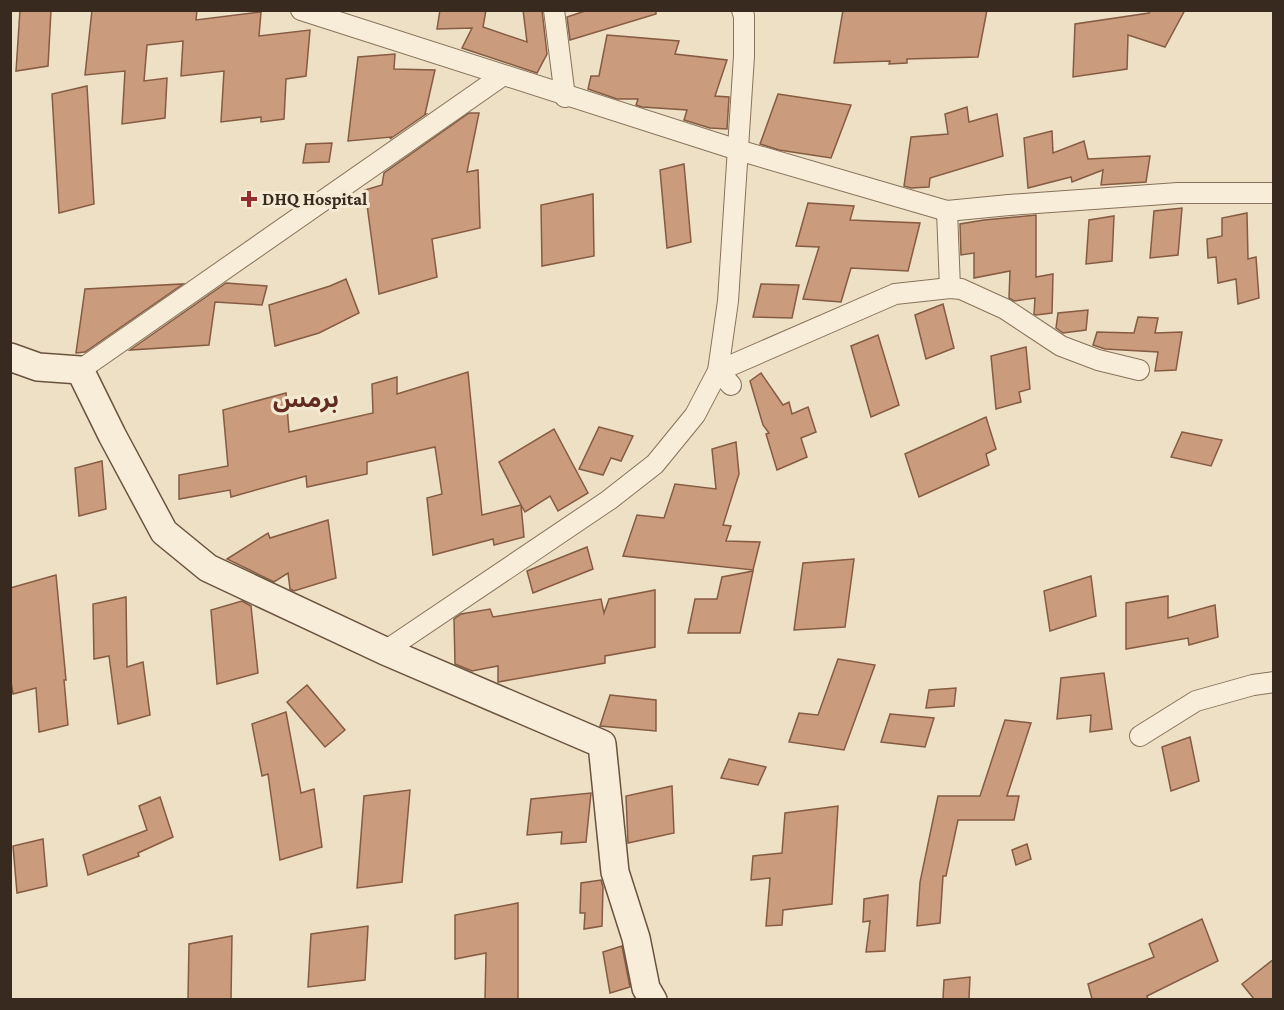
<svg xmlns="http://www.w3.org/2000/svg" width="1284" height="1010" font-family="'Crimson Pro','Noto Sans Arabic',serif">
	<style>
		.building { fill: #ca9b7c; stroke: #855b42; stroke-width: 1.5 }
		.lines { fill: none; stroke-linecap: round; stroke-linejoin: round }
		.street-casing { stroke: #87725b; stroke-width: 22 }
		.secondary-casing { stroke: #69533f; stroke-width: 30 }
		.street { stroke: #f8edd8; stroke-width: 20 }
		.secondary { stroke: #f8edd8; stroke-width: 27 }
		.poi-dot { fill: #942d30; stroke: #f4ead4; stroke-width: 2 }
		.labels { text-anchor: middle; stroke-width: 6; stroke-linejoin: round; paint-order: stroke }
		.poi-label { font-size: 18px; font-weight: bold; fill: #382a1f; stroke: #f4ead4; text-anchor: start }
		.district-label { font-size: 24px; font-weight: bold; fill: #632c20; stroke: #f4ead4 }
	</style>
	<rect width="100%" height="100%" fill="#ede0c5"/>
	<g class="building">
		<path d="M20,10H51L48,66L16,71Z"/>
		<path d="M92,10H197L196,20L261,12L259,36L310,30L306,76L286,79L284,119L261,122V117L221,122L224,71L181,76L183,41L147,45L144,81L167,78L165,118L122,124L125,71L85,75Z"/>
		<path d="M440,10H486L483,27L527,42L523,10H542L547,54L537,73L462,48L472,28L437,29Z"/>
		<path d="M588,10H656V14L570,40L567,17Z"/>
		<path d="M843,10H987L978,57L907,59V63L889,64L890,61L834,63Z"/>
		<path d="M1151,10H1185L1165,47L1128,35L1127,69L1073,77L1075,24L1149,13Z"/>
		<path d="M607,35L679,41L675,54L727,60L715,96L729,97L727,129L710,128L684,120L687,110L642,107L636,105L638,99H617L588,89L591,76H599Z"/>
		<path d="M395,54L394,69L435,70L425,114H426L390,139L391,137L348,141L358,57Z"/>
		<path d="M87,86L94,204L59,213L52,94Z"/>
		<path d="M778,94L851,105L831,158L779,150L760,144Z"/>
		<path d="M967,107L969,122L997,114L1003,156L930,178L929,187L911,188L904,186L911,137L948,134L945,114Z"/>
		<path d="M469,113H479L467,172L478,170L480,228L432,239L437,277L379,294L365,190L382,185L384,173Z"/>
		<path d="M1052,131L1053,153L1084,141L1088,159L1150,156L1146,182L1101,185L1103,170L1072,182L1071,177L1028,188L1024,138Z"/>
		<path d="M332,143L329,162L303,163L306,144Z"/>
		<path d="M684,164L691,242L667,248L660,170Z"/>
		<path d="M593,194L594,256L542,266L541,205Z"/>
		<path d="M808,203L854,206L850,220L920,223L908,271L851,268L841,302L803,299L819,247L796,246Z"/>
		<path d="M1182,208L1178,255L1150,258L1154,211Z"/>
		<path d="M1247,213L1248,259L1256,257L1259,298L1238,304L1236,279L1218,283L1216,257L1208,258L1207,239L1222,236V218Z"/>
		<path d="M1036,215V277L1053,274L1052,313L1036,315L1034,314L1035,298L1014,301L1009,298L1010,271L974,278V253L961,255L960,224L984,220Z"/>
		<path d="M1114,216L1112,261L1086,264L1089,220Z"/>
		<path d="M346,279L359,313L319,333L275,346L269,305L330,286Z"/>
		<path d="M226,283L267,286L262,305L215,302L209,345L130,350Z"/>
		<path d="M183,284L85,352L76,353L85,289Z"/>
		<path d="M761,284L799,285L792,318L753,317Z"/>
		<path d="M943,304L954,348L926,359L915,315Z"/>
		<path d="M1088,310L1086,330L1063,333L1056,328L1058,313Z"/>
		<path d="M1138,317L1158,318L1155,333L1182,332L1176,370L1155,371L1158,352L1105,349L1093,345L1097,332L1134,333Z"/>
		<path d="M878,335L899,405L871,417L851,346Z"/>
		<path d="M1026,347L1030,389L1019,392L1021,402L996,409L991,356Z"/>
		<path d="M468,372L482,515L521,505L499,462L554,429L588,493L558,511L550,496L525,512L521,505L524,537L494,545L493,539L433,555L427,498L442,494L435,447L367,462V474L307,487L306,476L231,497L230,490L179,499V475L228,466L223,410L286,393L289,432L373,413L372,384L397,377V394Z"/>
		<path d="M761,373L783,405L789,402L792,414L808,407L816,432L801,438L807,457L777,470L766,434L769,433L763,425L750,381Z"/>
		<path d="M986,417L996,449L986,454L989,465L919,497L905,454Z"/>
		<path d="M599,427L633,436L621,461L611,458L603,475L579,469Z"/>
		<path d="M1182,432L1222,440L1211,466L1171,457Z"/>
		<path d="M736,442L739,474L723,525L731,526L726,541L760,542L753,570L623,556L637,515L664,518L675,484L716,489L712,449Z"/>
		<path d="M102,461L106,509L79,516L75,468Z"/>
		<path d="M328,520L336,578L294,591L290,589L288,573L274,582L227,559L268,533L270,538Z"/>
		<path d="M587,547L593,569L533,593L527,571Z"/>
		<path d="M854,559L845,627L794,630L803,563Z"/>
		<path d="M753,571L740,633H688L695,599H717L722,577Z"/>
		<path d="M56,575L66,680H64L68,725L39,732L36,688L13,694L10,675V588Z"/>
		<path d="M1091,576L1096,616L1050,631L1044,591Z"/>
		<path d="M655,590V647L605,656V663L498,682V666L472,671L455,664L454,619L461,614L490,609L493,617L601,599L604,613L609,599Z"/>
		<path d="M1168,596V618L1215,605L1218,637L1189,645L1188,638L1126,649V603Z"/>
		<path d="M126,597L127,667L143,662L150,715L118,724L109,656L94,659L93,604Z"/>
		<path d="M242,601L251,606L258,673L217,684L211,610Z"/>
		<path d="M838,659L875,665L844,750L789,742L799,713L818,715Z"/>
		<path d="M1104,673L1112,729L1090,732L1091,715L1057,719L1061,678Z"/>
		<path d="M307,685L345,730L325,747L287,702Z"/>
		<path d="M956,688L954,706L926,708L929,690Z"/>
		<path d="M610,695L656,700V731L600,726Z"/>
		<path d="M286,712L301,793L314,789L322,847L280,860L268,774L262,776L252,724Z"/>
		<path d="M890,714L934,718L925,747L881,742Z"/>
		<path d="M1005,720L1031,723L1007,796H1019L1014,820H958L946,876H943L940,923L917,926L920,882L938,796H980Z"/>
		<path d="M1190,737L1199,781L1171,791L1162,747Z"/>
		<path d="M729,759L766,767L758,785L721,778Z"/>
		<path d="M672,786L674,833L628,843L626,796Z"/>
		<path d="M410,790L402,882L357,888L364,796Z"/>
		<path d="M591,793L586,842L561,844L562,832L527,835L531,799Z"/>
		<path d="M160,797L173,837L138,853L139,856L88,875L83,855L147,830L139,806Z"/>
		<path d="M838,806L832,904L783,910L782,925L766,926L770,878L751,880L753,856L782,853L785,813Z"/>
		<path d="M43,839L47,886L17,893L13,846Z"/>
		<path d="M1027,844L1031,859L1016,865L1012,850Z"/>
		<path d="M601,880L603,887L602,926L584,929L585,913H580L581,883Z"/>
		<path d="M888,895L885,951L866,952L870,921L863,922L864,899Z"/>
		<path d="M518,903V999H485L486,953L455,959V915Z"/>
		<path d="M1202,919L1218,961L1147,996L1148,999H1092L1088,984L1154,957L1149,944Z"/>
		<path d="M368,926L365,980L308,987L311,934Z"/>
		<path d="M232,936L231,999H188L189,944Z"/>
		<path d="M622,946L630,987L610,993L603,952Z"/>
		<path d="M1274,959V999H1254L1242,984Z"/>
		<path d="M970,977L969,999H943L944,980Z"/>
	</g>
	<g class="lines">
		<defs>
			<g id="street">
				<path d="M301,10L738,150L947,211L1009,205L1178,193H1274"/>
				<path d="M554,10L565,97"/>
				<path d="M947,211L950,288"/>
				<path d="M80,370L502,76"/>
				<path d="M731,385L718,371L895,294L950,288L961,289L1005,309L1061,346L1098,360L1139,370"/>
				<path d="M385,651L609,500L655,464L695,415L718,371L728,301L744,56V16L742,10"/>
				<path d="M1140,736L1196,701L1253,685L1274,682"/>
			</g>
			<path id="secondary" d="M10,357L38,367L80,370L112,435L164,532L208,568L385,651L602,744L615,872L636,938L646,988L653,1000"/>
		</defs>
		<use href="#street" class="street-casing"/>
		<use href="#secondary" class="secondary-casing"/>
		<use href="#street" class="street"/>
		<use href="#secondary" class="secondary"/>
	</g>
	<path class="poi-dot" d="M246 190h6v6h6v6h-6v6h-6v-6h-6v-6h6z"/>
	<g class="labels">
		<g class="poi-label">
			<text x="262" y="205">DHQ Hospital</text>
		</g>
		<g class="district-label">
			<text x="306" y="407">برمس</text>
		</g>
	</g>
	<rect width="1284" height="1010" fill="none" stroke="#382a1f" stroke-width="24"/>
</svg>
